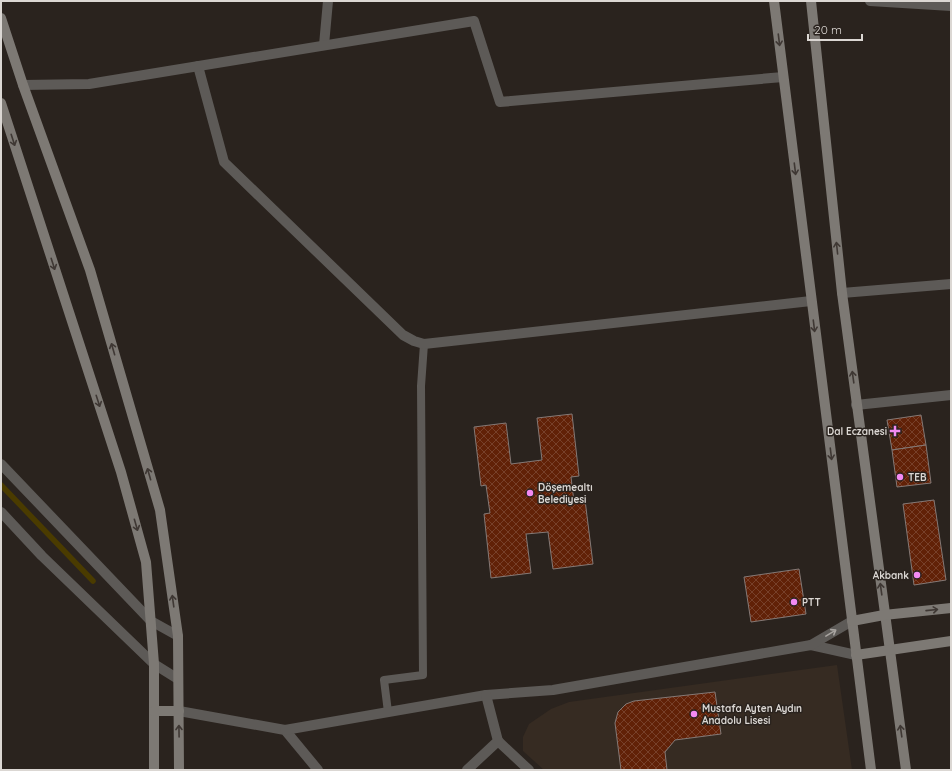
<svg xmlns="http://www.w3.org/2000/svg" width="952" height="771" font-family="Quicksand,sans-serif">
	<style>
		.built { fill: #362b22 }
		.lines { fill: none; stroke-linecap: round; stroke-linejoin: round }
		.stream { stroke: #4a3b00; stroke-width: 5.5 }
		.building { fill: url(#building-cross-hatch); stroke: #847976 }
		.lane { stroke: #5d5a57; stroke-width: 8 }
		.street { stroke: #5d5a57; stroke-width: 10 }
		.secondary { stroke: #7d7974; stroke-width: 10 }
		.oneway { stroke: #3f3834 }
		.oneway2 { stroke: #a9a5a1 }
		.poi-dot { fill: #f38af2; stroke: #2a231e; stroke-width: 1.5 }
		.labels { text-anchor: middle; stroke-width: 3; stroke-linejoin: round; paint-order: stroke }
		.poi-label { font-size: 10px; font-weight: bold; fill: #dbd7d3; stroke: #2a231e; text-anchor: start }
	</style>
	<defs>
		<pattern id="building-cross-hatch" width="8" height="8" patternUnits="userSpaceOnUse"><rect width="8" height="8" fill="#612107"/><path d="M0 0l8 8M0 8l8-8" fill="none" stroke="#77402a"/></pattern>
	</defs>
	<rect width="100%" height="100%" fill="#2a231e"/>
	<path class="built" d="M837,665L852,770H544L523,751V737L529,724L551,709L569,702Z"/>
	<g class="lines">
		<path class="stream" d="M1,485L93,581"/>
	</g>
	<g class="building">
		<path d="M572,414L579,476L571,477L574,502L585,500L593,564L553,569L548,532L526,534L531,573L491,578L484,514L490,513L486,485L481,486L474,427L506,423L511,464L542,460L537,418Z"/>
		<path d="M921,415L926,445L892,450L887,420Z"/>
		<path d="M926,445L931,483L897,487L892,450Z"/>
		<path d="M934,500L946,580L914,585L903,504Z"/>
		<path d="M799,569L806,614L751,622L744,577Z"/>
		<path d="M715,692L721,734L675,740L665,752L667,770H621L615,723L618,712L626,704L634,701Z"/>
	</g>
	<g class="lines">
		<path class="lane" d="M388,712L384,680L423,675L421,386L424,344"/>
		<g class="street">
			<path d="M870,1L951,6"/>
			<path d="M324,45L328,1"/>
			<path d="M198,66L224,162L403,335L414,341L424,344L811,301"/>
			<path d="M23,85L89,84L474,21L500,102L783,77"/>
			<path d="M842,293L951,284"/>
			<path d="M856,405L951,395"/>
			<path d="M1,464L151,621L178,636"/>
			<path d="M1,512L42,556L154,664L178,679"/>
			<path d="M811,645L856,655"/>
			<path d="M179,711L285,730L318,770"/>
			<path d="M285,730L486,695L553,690L811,645L852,621"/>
			<path d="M498,741L529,770"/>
			<path d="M467,770L498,741L486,695"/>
		</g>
		<g class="secondary">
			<path d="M774,1L871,770"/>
			<path d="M811,1L842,293L906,770"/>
			<path d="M1,18L23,85L90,270L160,510L178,636L179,770"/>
			<path d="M1,103L121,472L146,562L154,664V770"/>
			<path d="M852,621L884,615L951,608"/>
			<path d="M856,655L951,641"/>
			<path d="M154,711H179"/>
		</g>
	</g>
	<defs><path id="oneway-shaft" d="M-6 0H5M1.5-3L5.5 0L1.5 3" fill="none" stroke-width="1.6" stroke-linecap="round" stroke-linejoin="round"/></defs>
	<g class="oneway">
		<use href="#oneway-shaft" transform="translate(779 40) rotate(83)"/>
		<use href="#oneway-shaft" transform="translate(13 140) rotate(72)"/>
		<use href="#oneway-shaft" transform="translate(795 169) rotate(83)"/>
		<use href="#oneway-shaft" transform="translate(837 248) rotate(-96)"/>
		<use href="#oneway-shaft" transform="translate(53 264) rotate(72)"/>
		<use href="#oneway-shaft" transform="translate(814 326) rotate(83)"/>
		<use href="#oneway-shaft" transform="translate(113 349) rotate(-106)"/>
		<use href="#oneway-shaft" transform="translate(853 377) rotate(-98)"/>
		<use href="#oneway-shaft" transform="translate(98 401) rotate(72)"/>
		<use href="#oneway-shaft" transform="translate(831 454) rotate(83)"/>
		<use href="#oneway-shaft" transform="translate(149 474) rotate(-106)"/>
		<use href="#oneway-shaft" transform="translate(136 525) rotate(74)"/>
		<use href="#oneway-shaft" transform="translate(881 589) rotate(-98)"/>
		<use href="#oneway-shaft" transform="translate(173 601) rotate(-98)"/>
		<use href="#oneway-shaft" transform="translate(932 610) rotate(-6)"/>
		<use href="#oneway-shaft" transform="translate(179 731) rotate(-91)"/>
		<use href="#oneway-shaft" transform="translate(901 731) rotate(-98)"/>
	</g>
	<use class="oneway2" href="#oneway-shaft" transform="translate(831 633) rotate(-31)"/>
	<g class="poi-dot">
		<path d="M893 425h4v4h4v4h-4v4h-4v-4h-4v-4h4z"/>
		<circle cx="900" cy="477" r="4"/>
		<circle cx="530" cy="493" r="4"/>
		<circle cx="917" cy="575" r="4"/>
		<circle cx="794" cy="602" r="4"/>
		<circle cx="694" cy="714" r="4"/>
	</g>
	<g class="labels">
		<g class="poi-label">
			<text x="887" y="435" text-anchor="end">Dal Eczanesi</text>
			<text x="908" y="481">TEB</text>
			<text x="538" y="491">Döşemealtı<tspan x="538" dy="12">Belediyesi</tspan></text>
			<text x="909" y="579" text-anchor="end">Akbank</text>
			<text x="802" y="606">PTT</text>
			<text x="702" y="712">Mustafa Ayten Aydın<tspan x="702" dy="12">Anadolu Lisesi</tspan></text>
		</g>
	</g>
	<rect width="952" height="771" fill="none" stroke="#dbd7d3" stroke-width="4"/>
	<path d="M808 34v6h54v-6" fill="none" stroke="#dbd7d3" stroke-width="2"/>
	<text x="814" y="34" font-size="12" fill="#dbd7d3" stroke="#2a231e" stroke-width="3" paint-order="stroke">20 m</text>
</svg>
